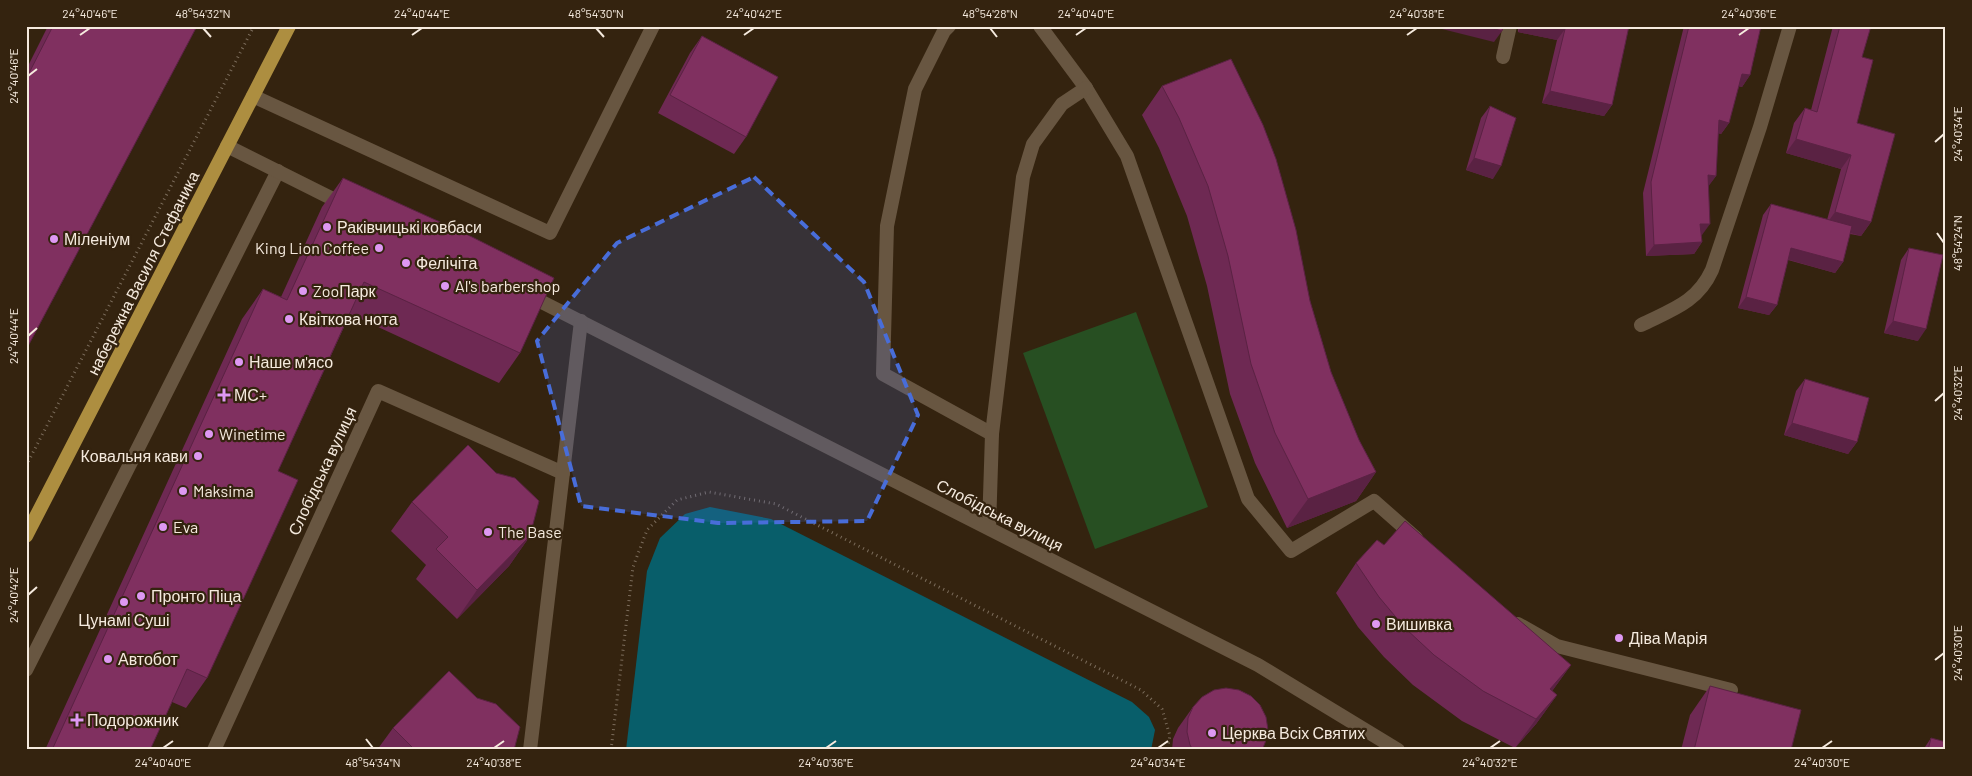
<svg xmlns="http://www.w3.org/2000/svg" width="1972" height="776" font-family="Barlow,sans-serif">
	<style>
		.green { fill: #274f22 }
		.water { fill: #085e6a }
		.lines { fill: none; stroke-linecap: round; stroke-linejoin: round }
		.path { stroke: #7c6d5c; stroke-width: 3; stroke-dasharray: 1 4; stroke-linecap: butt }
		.service { stroke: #685641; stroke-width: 14 }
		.minor { stroke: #685641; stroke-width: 14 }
		.primary { stroke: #ad8e40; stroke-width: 14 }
		.wall { fill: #6e2953 }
		.shaded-wall { fill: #5a2243 }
		.building { fill: #803060; stroke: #5a2243 }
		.marked { fill: #486dd9; fill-opacity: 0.2; stroke: #486dd9; stroke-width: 4; stroke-dasharray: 10 6; stroke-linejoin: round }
		.ticks { fill: none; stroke: #f5eade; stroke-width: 2 }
		.poi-dot { fill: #de98f2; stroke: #34230f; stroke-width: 2 }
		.labels { text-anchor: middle; stroke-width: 4.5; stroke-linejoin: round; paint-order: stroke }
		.poi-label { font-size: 16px; fill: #f5eade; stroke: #34230f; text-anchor: start }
		.street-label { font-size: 16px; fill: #f5eade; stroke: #34230f }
		.neatline { fill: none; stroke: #f5eade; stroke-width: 2 }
		.ticks-label { font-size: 12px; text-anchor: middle; fill: #f5eade }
	</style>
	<rect width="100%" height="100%" fill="#34230f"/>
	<path class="green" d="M1136,312L1208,507L1095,549L1023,353Z"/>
	<path class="water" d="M710,507L771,519L1132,702L1149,717L1155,730L1151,750H626L647,571L660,538L685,514Z"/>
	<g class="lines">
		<g class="path">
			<path d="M26,466L254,26"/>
			<path d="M611,750L633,567L647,530L677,500L709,492L776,504L1141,690L1162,709L1170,736L1167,750"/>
		</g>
		<g class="service">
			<path d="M949,26L944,31L915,89L887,226L883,374L992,434"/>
			<path d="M1040,26L1086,88L1127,156L1248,499L1291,551L1374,501L1416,538"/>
			<path d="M1503,57L1510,26"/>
			<path d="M253,96L550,233L653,26"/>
			<path d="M1641,325C1671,310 1697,303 1712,270L1760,127L1790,26"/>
			<path d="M989,528L992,434L1023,177L1033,144L1062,104L1086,88"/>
			<path d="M1518,624L1557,646L1731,690"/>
			<path d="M26,670L278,171"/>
		</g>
		<g class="minor">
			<path d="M227,146L345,205"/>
			<path d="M526,294L1258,665L1398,750"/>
			<path d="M214,750L378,391L563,473"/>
			<path d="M530,750L581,321"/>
		</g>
		<path class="primary" d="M26,536L289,26"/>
	</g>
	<g class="wall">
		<path d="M48,26H197L26,350V70Z"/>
		<path d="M1518,26H1629L1612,105L1604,116L1542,103L1557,40L1518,32Z"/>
		<path d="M1684,26H1761L1750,75L1742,87L1738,86L1729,123L1721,134L1718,133L1716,176L1708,186L1702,235H1701L1702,242L1694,254L1646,256L1643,193Z"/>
		<path d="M1833,26H1871L1862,57L1857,123L1871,222L1861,236L1850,234L1843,262L1835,273L1788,260L1777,305L1769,315L1738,308L1763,215L1771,204L1827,220L1841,169L1786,153L1794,123L1805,108L1811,110Z"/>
		<path d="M702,36L746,137L734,154L658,113L690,53Z"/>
		<path d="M1162,86L1310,301L1331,372L1359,440L1376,472L1356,501L1287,528L1255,463L1230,394L1207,286L1187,216L1159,148L1142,115Z"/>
		<path d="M1490,106L1493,179L1466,170L1481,118Z"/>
		<path d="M343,178L520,353L499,383L350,314L278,471L207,678L186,708L172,702L150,750H45L242,319L263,289L281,297L322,207Z"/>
		<path d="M1909,248L1918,341L1884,333L1901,260Z"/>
		<path d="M1805,379L1857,442L1848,454L1784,435L1796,391Z"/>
		<path d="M412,502L530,536L509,566L457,619L416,579L426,565L391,531Z"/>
		<path d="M1384,545L1571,665L1552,691L1557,695L1536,724L1515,748L1462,721L1413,685L1384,657L1358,627L1336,593L1356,563Z"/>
		<path d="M1710,686L1791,750H1681L1690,715Z"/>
		<path d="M1193,707L1262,750H1172L1173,739L1178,728Z"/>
		<path d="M393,728L514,750H377Z"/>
		<path d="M1931,738L1946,750H1923Z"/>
	</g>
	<g class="shaded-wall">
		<path d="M1439,26H1484L1502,31L1494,42L1438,28Z"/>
		<path d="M1522,26H1551L1565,29L1557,40L1518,32Z"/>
		<path d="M1742,74L1750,75L1742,87L1734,85Z"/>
		<path d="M1550,91L1612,105L1604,116L1542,103Z"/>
		<path d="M1719,120L1729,123L1721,134L1711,131Z"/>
		<path d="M1796,139L1851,155L1841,169L1786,153Z"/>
		<path d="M1474,158L1501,166L1493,179L1466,170Z"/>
		<path d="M1708,175L1716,176L1708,187Z"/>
		<path d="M1835,212L1871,222L1861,236L1825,226Z"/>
		<path d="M1700,224H1710L1702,235L1692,236Z"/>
		<path d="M1702,242L1694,254L1646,256L1654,245Z"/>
		<path d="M1791,248L1843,262L1835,273L1783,258Z"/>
		<path d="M1746,297L1777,305L1769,315L1738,308Z"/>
		<path d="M1893,321L1926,329L1918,341L1884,333Z"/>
		<path d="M1792,423L1857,442L1848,454L1784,435Z"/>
		<path d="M1376,472L1356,501L1287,528L1308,499Z"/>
		<path d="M530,536L509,566L457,619L477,590Z"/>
		<path d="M1571,665L1550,694L1529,718L1550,689Z"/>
		<path d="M1557,695L1536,724L1515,748L1536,719Z"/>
	</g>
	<g class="building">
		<path d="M53,26H197L26,350V79Z"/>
		<path d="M1484,26H1503L1502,31Z"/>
		<path d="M1551,26H1629L1612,105L1550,91L1565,29Z"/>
		<path d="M1689,26H1761L1750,75L1742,74L1729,123L1719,120L1716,176L1708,175L1710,224H1700L1702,242L1654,245L1651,182Z"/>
		<path d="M1840,26H1871L1862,57L1873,60L1857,123L1895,134L1871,222L1835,212L1851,155L1796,139L1805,108L1817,112Z"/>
		<path d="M702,36L778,77L746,137L670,95Z"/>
		<path d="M1231,59L1263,125L1276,159L1296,230L1310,301L1331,372L1359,440L1376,472L1308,499L1275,433L1251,364L1228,256L1208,186L1179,118L1162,86Z"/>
		<path d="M1490,106L1516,118L1501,166L1474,158Z"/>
		<path d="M343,178L462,232L554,278L520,353L364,282L278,471L298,480L207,678L187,669L150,750H52L263,289L287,300Z"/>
		<path d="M1771,204L1852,226L1843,262L1791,248L1777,305L1746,297Z"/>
		<path d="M1909,248L1943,255L1926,329L1893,321Z"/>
		<path d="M1805,379L1869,398L1857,442L1792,423Z"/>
		<path d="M468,445L496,473L515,478L539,501L530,536L477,590L436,549L448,537L412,502Z"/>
		<path d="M1405,521L1571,665L1550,689L1557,695L1536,719L1483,691L1434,655L1405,628L1379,597L1356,563L1377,540L1384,545Z"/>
		<path d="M449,671L477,698L496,704L520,727L514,750H415L393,728Z"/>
		<path d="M1710,686L1801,710L1791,750H1694Z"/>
		<path d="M1226,688L1239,690L1251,696L1260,705L1266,717L1268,730L1265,743L1262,750H1193L1190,745L1187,732L1188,718L1193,707L1202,697L1214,690Z"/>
		<path d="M1931,738L1946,742V750H1928Z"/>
	</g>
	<path class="marked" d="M754,177L864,282L918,415L867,521L718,523L581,506L537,341L617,243Z"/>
	<path class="ticks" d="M203,28L211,37M596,28L604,37M990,28L997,37M80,35L90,28M412,35L422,28M744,35L754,28M1076,35L1086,28M1407,35L1417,28M1739,35L1749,28M28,76L37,69M1935,142L1944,134M1937,233L1944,243M28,336L37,328M1935,401L1944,393M28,595L37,587M1935,660L1944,653M366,739L373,748M163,748L173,741M494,748L504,741M826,748L836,741M1158,748L1168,741M1490,748L1500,741M1822,748L1832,741"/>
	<g class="poi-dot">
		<circle cx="327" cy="227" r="5"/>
		<circle cx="54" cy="239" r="5"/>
		<circle cx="379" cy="248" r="5"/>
		<circle cx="406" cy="263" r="5"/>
		<circle cx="445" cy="286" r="5"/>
		<circle cx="303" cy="291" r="5"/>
		<circle cx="289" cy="319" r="5"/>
		<circle cx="239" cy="362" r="5"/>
		<path d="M221.5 387.5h5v5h5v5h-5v5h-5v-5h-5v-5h5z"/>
		<circle cx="209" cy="434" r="5"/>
		<circle cx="198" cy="456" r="5"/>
		<circle cx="183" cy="491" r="5"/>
		<circle cx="163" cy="527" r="5"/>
		<circle cx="488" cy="532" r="5"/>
		<circle cx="141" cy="596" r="5"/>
		<circle cx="124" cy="602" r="5"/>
		<circle cx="1376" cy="624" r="5"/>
		<circle cx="1619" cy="638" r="5"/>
		<circle cx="108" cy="659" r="5"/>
		<path d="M74.5 712.5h5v5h5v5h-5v5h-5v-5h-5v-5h5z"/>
		<circle cx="1212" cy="733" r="5"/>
	</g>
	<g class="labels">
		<g class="poi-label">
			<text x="337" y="233">Раківчицькі ковбаси</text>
			<text x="64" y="245">Міленіум</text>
			<text x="369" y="254" text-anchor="end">King Lion Coffee</text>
			<text x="416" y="269">Фелічіта</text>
			<text x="455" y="292">Al's barbershop</text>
			<text x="313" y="297">ZooПарк</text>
			<text x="299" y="325">Квіткова нота</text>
			<text x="249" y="368">Наше м'ясо</text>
			<text x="234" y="401">МС+</text>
			<text x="219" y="440">Winetime</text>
			<text x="188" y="462" text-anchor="end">Ковальня кави</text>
			<text x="193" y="497">Maksima</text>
			<text x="173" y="533">Eva</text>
			<text x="498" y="538">The Base</text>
			<text x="151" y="602">Пронто Піца</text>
			<text x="124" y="626" text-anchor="middle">Цунамі Суші</text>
			<text x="1386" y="630">Вишивка</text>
			<text x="1629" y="644">Діва Марія</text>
			<text x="118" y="665">Автобот</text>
			<text x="87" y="726">Подорожник</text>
			<text x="1222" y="739">Церква Всіх Святих</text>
		</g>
		<g class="street-label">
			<text transform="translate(143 273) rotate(-63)" y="6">набережна Василя Стефаника</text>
			<text transform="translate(322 471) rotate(-65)" y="6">Слобідська вулиця</text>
			<text transform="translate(1000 515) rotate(27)" y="6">Слобідська вулиця</text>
		</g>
	</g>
	<rect width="1972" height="776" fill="none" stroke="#34230f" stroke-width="55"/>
	<rect x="28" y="28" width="1916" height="720" class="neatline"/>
	<g class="ticks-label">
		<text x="90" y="18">24°40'46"E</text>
		<text x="203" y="18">48°54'32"N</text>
		<text x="422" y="18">24°40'44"E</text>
		<text x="596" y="18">48°54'30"N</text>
		<text x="754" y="18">24°40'42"E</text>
		<text x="990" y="18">48°54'28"N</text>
		<text x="1086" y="18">24°40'40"E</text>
		<text x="1417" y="18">24°40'38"E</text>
		<text x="1749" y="18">24°40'36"E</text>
		<text transform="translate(14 76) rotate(-90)" y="4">24°40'46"E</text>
		<text transform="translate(1958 134) rotate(-90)" y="4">24°40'34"E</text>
		<text transform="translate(1958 243) rotate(-90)" y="4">48°54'24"N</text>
		<text transform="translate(14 336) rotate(-90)" y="4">24°40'44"E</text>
		<text transform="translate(1958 393) rotate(-90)" y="4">24°40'32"E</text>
		<text transform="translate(14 595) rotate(-90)" y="4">24°40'42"E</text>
		<text transform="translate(1958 653) rotate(-90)" y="4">24°40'30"E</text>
		<text x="163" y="767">24°40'40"E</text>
		<text x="373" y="767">48°54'34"N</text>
		<text x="494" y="767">24°40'38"E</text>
		<text x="826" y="767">24°40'36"E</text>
		<text x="1158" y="767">24°40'34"E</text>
		<text x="1490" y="767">24°40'32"E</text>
		<text x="1822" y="767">24°40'30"E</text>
	</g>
</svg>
